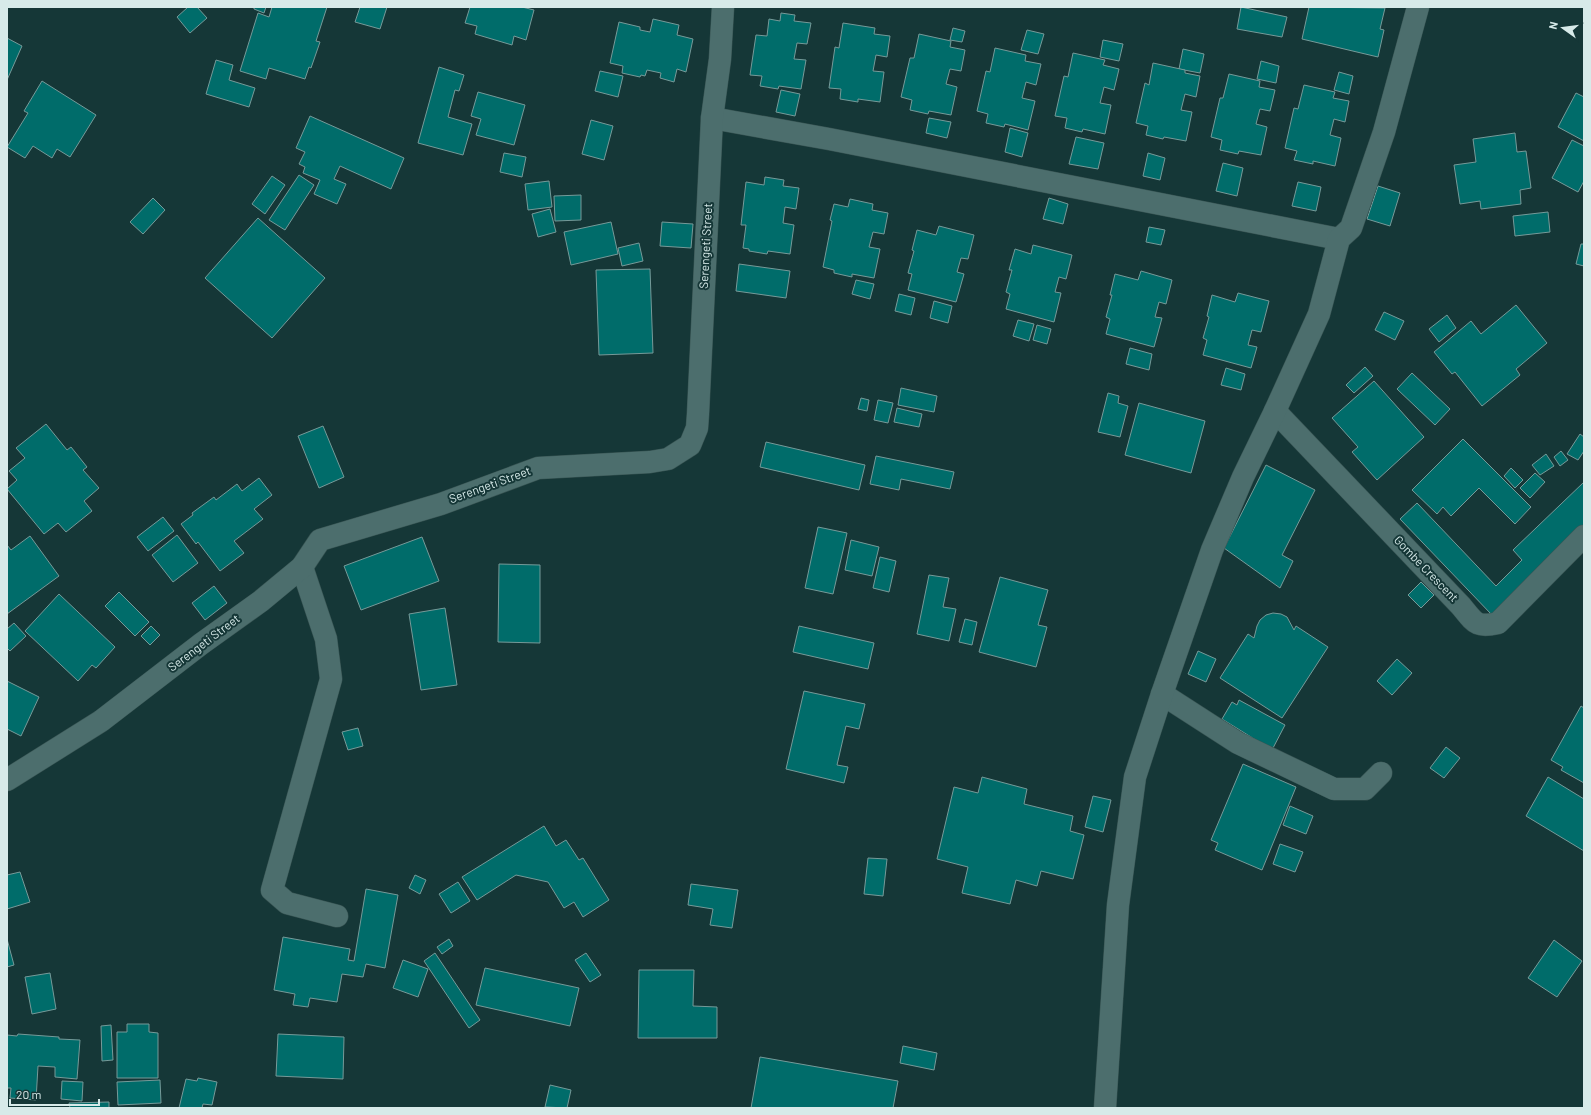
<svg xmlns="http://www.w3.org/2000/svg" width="1591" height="1115" font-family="Barlow,sans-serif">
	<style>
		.building { fill: #006c6a; stroke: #769a99 }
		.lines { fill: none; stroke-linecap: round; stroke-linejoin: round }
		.street-casing { stroke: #385453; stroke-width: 23 }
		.street { stroke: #4c6e6d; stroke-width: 22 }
		.labels { text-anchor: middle; stroke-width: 4; stroke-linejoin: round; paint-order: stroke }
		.street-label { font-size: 12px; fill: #d7eae9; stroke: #153737 }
	</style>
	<rect width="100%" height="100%" fill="#153737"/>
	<g class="building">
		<path d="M188,7H197L207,18L190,33L177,17Z"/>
		<path d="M254,7H266L264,13L254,9Z"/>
		<path d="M272,7H327L316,41L320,42L311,68L309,67L305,79L269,68L266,79L240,71L258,13L269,17Z"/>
		<path d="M360,7H387L380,29L355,22Z"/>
		<path d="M470,7H522L534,10L526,40L514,36L512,45L475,34L477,26L465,23Z"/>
		<path d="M1241,7L1287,17L1282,37L1237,29Z"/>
		<path d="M1309,7L1385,8L1380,29L1384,30L1378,57L1302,39Z"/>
		<path d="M781,13L795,15L794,21L811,23L807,44L797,43L794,59L806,60L801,89L779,86L778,89L760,86L762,76L750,75L756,35L767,36L769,19L780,21Z"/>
		<path d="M653,19L679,25L677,35L693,39L686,72L677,69L674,82L660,78L661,73L647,70L645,76L641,75L640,77L622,73L623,66L610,63L619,22L640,27V30L650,32Z"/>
		<path d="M843,23L875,28L874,34L890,36L887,57L876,55L873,71L884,72L880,102L858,99V102L840,99L841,89L829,88L835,47L839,48Z"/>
		<path d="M953,28L965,31L962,42L950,40Z"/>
		<path d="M1027,30L1044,34L1038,54L1021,50Z"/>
		<path d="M919,34L951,41L950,47L965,50L961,71L950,69L946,84L957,87L951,115L929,111L928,114L910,110L912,100L901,97L910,58H914Z"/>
		<path d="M7,38L22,46L7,80Z"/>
		<path d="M1103,40L1123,44L1119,61L1100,57Z"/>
		<path d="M995,48L1026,55L1025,61L1041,64L1036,85L1026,82L1022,98L1035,101L1028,130L1005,124L1004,127L986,123L988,114L977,111L986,71L990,72Z"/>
		<path d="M1183,49L1204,54L1200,73L1179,69Z"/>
		<path d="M1073,53L1105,60L1103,65L1119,69L1114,90L1104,87L1100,103L1111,105L1105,134L1083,129L1082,132L1065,128L1067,118L1055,116L1064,76L1068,77Z"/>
		<path d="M216,60L233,65L229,80L255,88L249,107L206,94Z"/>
		<path d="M1261,61L1279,66L1276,83L1257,79Z"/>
		<path d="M1153,63L1185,70V73L1200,76L1196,97L1185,94L1181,110L1192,112L1186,141L1164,137L1163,139L1146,135L1148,126L1136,123L1145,83L1149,85Z"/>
		<path d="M439,67L464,75L459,91L455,90L448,117L472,124L463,155L418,143Z"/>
		<path d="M600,71L623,76L618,97L595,91Z"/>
		<path d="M1339,72L1353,76L1349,94L1334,90Z"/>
		<path d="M1229,74L1260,81L1259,87L1275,90L1270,111L1260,109L1256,124L1267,127L1261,155L1239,151L1238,154L1220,150L1222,140L1211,137L1220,98H1223Z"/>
		<path d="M42,81L96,115L70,157L57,149L52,158L33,146L25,158L7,147L28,113L24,111Z"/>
		<path d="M1304,85L1335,92L1333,98L1349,101L1345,122L1334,119L1330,135L1341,138L1335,166L1313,161V164L1294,160L1297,151L1285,148L1294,108L1298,109Z"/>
		<path d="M781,90L800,94L795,116L776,112Z"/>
		<path d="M478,92L525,105L514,145L476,135L481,119L471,116Z"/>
		<path d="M1576,93L1584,97V141L1558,127Z"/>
		<path d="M310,116L404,158L391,189L340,166L334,179L346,184L337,204L314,194L320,180L303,173L305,167L299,164L305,152L296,148Z"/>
		<path d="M929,118L951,122L947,138L926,133Z"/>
		<path d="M591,120L613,126L604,160L582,154Z"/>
		<path d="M1010,128L1028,133L1022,157L1005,152Z"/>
		<path d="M1515,133L1517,152L1526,151L1531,188L1520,190L1521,204L1481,209L1480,201L1460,204L1454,165L1476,162L1473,139Z"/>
		<path d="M1076,137L1104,143L1098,169L1069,164Z"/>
		<path d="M1572,140L1584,146V181L1578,192L1552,178Z"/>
		<path d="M504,153L526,157L522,177L500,172Z"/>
		<path d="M1148,153L1165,158L1160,180L1143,176Z"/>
		<path d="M1223,163L1243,168L1237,196L1216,191Z"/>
		<path d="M299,175L314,185L285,230L269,220Z"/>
		<path d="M272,176L285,185L265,214L252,204Z"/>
		<path d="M765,177L784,180L783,186L799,188L796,209L785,207L783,223L794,225L790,254L768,251L767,254L749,251V249L743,248L746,225H741L746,182L764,185Z"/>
		<path d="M549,181L552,207L528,210L525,184Z"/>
		<path d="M1298,182L1321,187L1316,211L1292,206Z"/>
		<path d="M1378,186L1400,193L1390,226L1367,219Z"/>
		<path d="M581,195V220L555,221L554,196Z"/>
		<path d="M153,198L165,210L143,234L130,222Z"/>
		<path d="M1049,198L1068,204L1063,224L1043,219Z"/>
		<path d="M850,199L873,204L872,210L888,213L884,234L873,232L869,247L880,249L874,278L852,274V277L834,273V270L823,267L832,221L830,220L834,204L848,207Z"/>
		<path d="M550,209L556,232L538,237L532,214Z"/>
		<path d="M1548,212L1550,232L1515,236L1513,216Z"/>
		<path d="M258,218L325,278L272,338L205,278Z"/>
		<path d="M611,222L618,254L571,265L564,232Z"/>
		<path d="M662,222L693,224L691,248L660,246Z"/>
		<path d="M939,226L974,235L968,259L961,258L957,272L964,274L956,302L908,290L912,274L908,273L914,251L912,250L917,230L936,235Z"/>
		<path d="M1149,227L1165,230L1161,245L1146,242Z"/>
		<path d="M639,243L643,261L622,266L618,248Z"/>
		<path d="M1581,244H1584V266L1576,264Z"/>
		<path d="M1033,245L1072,255L1066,279L1059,277L1055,292L1061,293L1054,322L1006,309L1010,294L1006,292L1012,270H1009L1015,249L1031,254Z"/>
		<path d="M739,264L790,271L786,298L736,291Z"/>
		<path d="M650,269L653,353L599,355L596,270Z"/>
		<path d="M1141,271L1172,280L1166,304L1159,302L1155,317L1162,318L1154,347L1106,334L1110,319L1106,317L1112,295H1110L1115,274L1138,280Z"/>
		<path d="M856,280L874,284L870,299L852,294Z"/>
		<path d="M1238,293L1269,301L1261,332L1252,330L1248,345L1257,347L1251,368L1203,355L1207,340L1203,338L1209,317L1207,316L1212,295L1235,302Z"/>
		<path d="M899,294L915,298L911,315L895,311Z"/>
		<path d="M934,301L952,306L948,323L930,318Z"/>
		<path d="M1516,305L1547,343L1516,369L1520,375L1482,406L1455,372L1452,374L1434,352L1471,321L1481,334Z"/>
		<path d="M1384,312L1404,321L1395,340L1375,330Z"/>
		<path d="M1447,315L1456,328L1439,342L1429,329Z"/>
		<path d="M1018,320L1034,324L1029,341L1013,336Z"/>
		<path d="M1037,325L1051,329L1047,344L1033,340Z"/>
		<path d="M1130,348L1152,354L1149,370L1126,364Z"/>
		<path d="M1365,367L1373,376L1354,393L1346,385Z"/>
		<path d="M1226,368L1245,374L1241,390L1221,385Z"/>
		<path d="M1412,373L1450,409L1435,425L1397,389Z"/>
		<path d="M1374,381L1424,437L1377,480L1352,452L1358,447L1332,418Z"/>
		<path d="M901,388L937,396L934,412L898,405Z"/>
		<path d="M1108,393L1119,396L1118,403L1128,406L1120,437L1098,432Z"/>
		<path d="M861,398L869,400L867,411L858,409Z"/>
		<path d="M878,400L893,403L888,423L874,420Z"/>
		<path d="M1139,403L1205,421L1191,473L1125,455Z"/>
		<path d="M897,408L922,414L919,427L894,422Z"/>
		<path d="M46,424L67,450L71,447L87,467L83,470L99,488L84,501L92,511L66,532L58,523L44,534L7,489L17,480L9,471L25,458L16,448Z"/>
		<path d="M323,426L344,477L319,488L298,436Z"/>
		<path d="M1580,434L1584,437V451L1578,460L1567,454Z"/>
		<path d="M1463,439L1531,507L1515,524L1479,488L1451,516L1443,507L1437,514L1412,490Z"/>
		<path d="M766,442L865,465L859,490L760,467Z"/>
		<path d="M1561,451L1568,460L1560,466L1554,457Z"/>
		<path d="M1546,454L1554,466L1540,475L1532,465Z"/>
		<path d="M876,456L954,472L950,489L901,479L899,490L870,484Z"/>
		<path d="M1266,465L1315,490L1282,555L1293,561L1280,588L1224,548Z"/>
		<path d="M1511,468L1523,480L1515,488L1504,476Z"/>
		<path d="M1535,473L1545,482L1530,498L1520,488Z"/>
		<path d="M259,478L272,495L254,509L263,519L234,541L244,553L220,571L198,542L196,544L181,524L193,515L192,513L214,497L216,500L237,484L242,491Z"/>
		<path d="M1584,482V527L1492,615L1400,519L1417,503L1496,586L1522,560L1513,550Z"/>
		<path d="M163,517L174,531L148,551L137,537Z"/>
		<path d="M818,527L847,533L833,594L805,588Z"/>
		<path d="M177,535L198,563L173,582L152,555Z"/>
		<path d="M30,536L59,576L7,614V545L11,550Z"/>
		<path d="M422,537L439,581L361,610L344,566Z"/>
		<path d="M851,540L879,547L872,576L845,570Z"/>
		<path d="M880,557L896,561L889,592L873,588Z"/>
		<path d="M499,564L540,565V643L498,642Z"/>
		<path d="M929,575L949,578L943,607L956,609L949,641L917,634Z"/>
		<path d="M1000,577L1048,590L1038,625L1047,627L1036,667L979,652Z"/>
		<path d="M1421,582L1434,595L1421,608L1408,595Z"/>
		<path d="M214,586L227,603L205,620L192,603Z"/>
		<path d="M119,592L149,622L135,636L105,606Z"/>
		<path d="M59,594L115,647L96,668L92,665L78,681L25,631Z"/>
		<path d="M445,608L457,685L421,690L409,614Z"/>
		<path d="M1273,613L1281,614L1287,617L1294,630L1296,626L1328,647L1282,718L1220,678L1248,634L1254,638L1257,626L1260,620L1266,615Z"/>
		<path d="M965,619L977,622L972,645L959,642Z"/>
		<path d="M14,623L26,636L10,651L7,648V629Z"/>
		<path d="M151,626L160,635L150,645L141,636Z"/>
		<path d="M799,626L874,643L868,669L793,652Z"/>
		<path d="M1198,651L1216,659L1206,682L1188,674Z"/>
		<path d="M1397,659L1412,673L1392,695L1377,681Z"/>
		<path d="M7,681L39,697L21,736L7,729Z"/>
		<path d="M804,691L865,704L859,729L846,726L837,765L848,767L844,783L786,769Z"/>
		<path d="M1239,700L1285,725L1272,750L1222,719L1232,702L1237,705Z"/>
		<path d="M1581,706L1584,708V783L1561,770L1563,767L1551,760Z"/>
		<path d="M358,728L363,746L348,750L342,732Z"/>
		<path d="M1446,747L1460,758L1444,778L1430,768Z"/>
		<path d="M1243,764L1296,787L1262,870L1215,850L1218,843L1211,840Z"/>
		<path d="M982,777L1027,789L1024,804L1073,816L1070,831L1084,835L1073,879L1041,871L1037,886L1016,880L1010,904L962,893L968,867L937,859L954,787L978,793Z"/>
		<path d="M1548,777L1584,799V851L1526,816Z"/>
		<path d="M1093,796L1111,800L1103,832L1085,827Z"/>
		<path d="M1290,806L1313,816L1306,834L1283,825Z"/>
		<path d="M544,826L556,846L566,840L579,860L583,858L609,900L583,917L574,902L564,908L548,882L516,875L477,900L462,877Z"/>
		<path d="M1280,844L1303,852L1295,872L1273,864Z"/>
		<path d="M868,858L887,859L883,896L864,894Z"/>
		<path d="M20,872L30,902L7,909V875Z"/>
		<path d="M415,875L426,880L420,894L409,888Z"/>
		<path d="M458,882L470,901L451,913L439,894Z"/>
		<path d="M691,884L738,890L732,928L710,925L713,909L688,905Z"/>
		<path d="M366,889L398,895L385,968L366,964L363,977L342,974L337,1002L310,998L308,1007L293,1005L295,994L274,990L283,937L350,949L348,960L354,961Z"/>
		<path d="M7,939L14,965L7,967Z"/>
		<path d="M449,939L453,946L442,954L437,947Z"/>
		<path d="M1554,940L1582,961L1557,997L1528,978Z"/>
		<path d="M435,953L480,1020L469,1028L424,961Z"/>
		<path d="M586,953L601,975L590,982L575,960Z"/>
		<path d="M403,960L428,969L418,997L393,988Z"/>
		<path d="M485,968L579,988L570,1026L476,1005Z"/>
		<path d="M639,970H694L693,1006L717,1007V1038H638Z"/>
		<path d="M50,973L56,1009L32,1014L25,977Z"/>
		<path d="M127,1024H149V1032L158,1033V1078H117V1032H127Z"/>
		<path d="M111,1025L113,1060L102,1061L101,1026Z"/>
		<path d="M18,1034L59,1037V1039L80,1040L77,1079L55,1077V1067L38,1066L36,1100L10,1098L11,1088H7V1035L17,1036Z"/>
		<path d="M278,1034L344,1037L343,1079L276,1076Z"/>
		<path d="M903,1046L937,1053L934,1070L900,1063Z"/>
		<path d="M760,1057L898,1081L893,1108H751Z"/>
		<path d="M198,1078L217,1082L212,1105L203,1104L202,1108H179L186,1079L197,1081Z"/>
		<path d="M160,1080L161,1103L118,1105L117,1082Z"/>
		<path d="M62,1081L83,1082L82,1101L61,1099Z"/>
		<path d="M550,1085L571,1090L567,1108L545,1107Z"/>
		<path d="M109,1102V1108H70L69,1103Z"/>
	</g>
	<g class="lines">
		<defs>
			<g id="street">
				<path d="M712,118L829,139L1339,239"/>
				<path d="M1275,411L1461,606C1475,623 1476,628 1498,623L1584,536"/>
				<path d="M302,567L326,639L331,679L272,890L287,903L337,916"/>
				<path d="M1162,694L1238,743L1334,789H1365L1381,773"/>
				<path d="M7,780L101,721L201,644L261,601L302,567L320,540L441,504L538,468L650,462L668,459L690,445L697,428L698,414L712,118L720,59L723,7"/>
				<path d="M1105,1108L1118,905L1135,777L1162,694L1212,550L1243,477L1275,411L1319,314L1339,239L1351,228L1384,132L1418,7"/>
			</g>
		</defs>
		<use href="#street" class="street-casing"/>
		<use href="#street" class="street"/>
	</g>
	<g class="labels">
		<g class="street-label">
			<text transform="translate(706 246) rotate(-87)" y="4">Serengeti Street</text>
			<text transform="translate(490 485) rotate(-20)" y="4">Serengeti Street</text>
			<text transform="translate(1426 569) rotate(46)" y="4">Gombe Crescent</text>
			<text transform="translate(204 643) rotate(-37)" y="4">Serengeti Street</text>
		</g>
	</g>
	<rect width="1591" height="1115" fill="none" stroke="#d7eae9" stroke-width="16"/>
	<g transform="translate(1563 28) rotate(284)" stroke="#153737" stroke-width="3" paint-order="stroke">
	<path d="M0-3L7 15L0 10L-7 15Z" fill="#d7eae9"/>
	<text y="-6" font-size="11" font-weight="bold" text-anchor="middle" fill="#d7eae9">N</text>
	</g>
	<path d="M10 1099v6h89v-6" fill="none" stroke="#d7eae9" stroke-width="2"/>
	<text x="16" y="1099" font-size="12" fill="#d7eae9" stroke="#153737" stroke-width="3" paint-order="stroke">20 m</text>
</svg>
